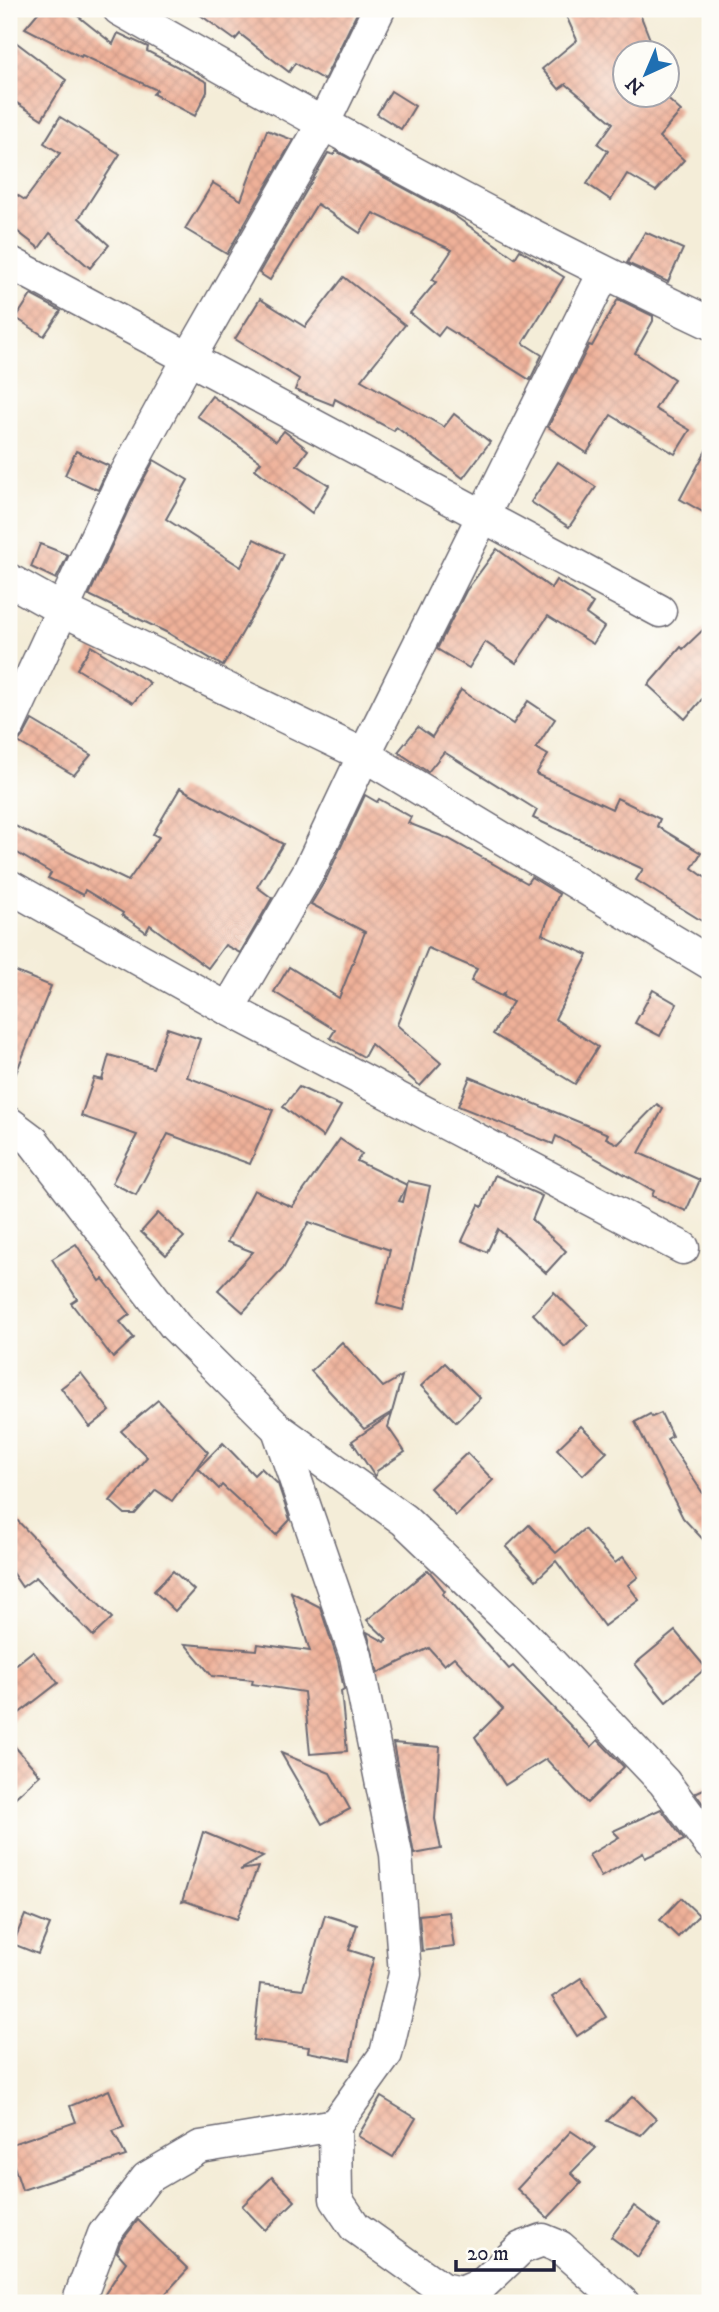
<svg xmlns="http://www.w3.org/2000/svg" width="719" height="2312" font-family="'IM FELL DW Pica',serif">
	<style>
		.building { fill: url(#building-cross-hatch) }
		.lines { fill: none; stroke-linecap: round; stroke-linejoin: round }
		.street-casing { stroke: #6c6972; stroke-width: 35 }
		.street { stroke: #fff; stroke-width: 32 }
	</style>
	<defs>
		<pattern id="building-cross-hatch" width="8" height="8" patternUnits="userSpaceOnUse" patternTransform="scale(1.75)"><rect width="8" height="8" fill="#efb199"/><path d="M0 0l8 8M0 8l8-8" fill="none" stroke="#cd9885"/></pattern>
	</defs>
	<rect width="100%" height="100%" fill="#fdfcf7"/>
	<filter id="ink" filterUnits="userSpaceOnUse"><feTurbulence type="fractalNoise" baseFrequency=".0143" numOctaves="2"/><feDisplacementMap in="SourceGraphic" scale="14" xChannelSelector="R" yChannelSelector="G"/><feConvolveMatrix kernelMatrix="1 2 1 2 8 2 1 2 1" color-interpolation-filters="sRGB"/></filter>
	<filter id="wash" filterUnits="userSpaceOnUse"><feTurbulence type="fractalNoise" baseFrequency=".00686" numOctaves="4" result="noise"/><feDisplacementMap in="SourceGraphic" scale="28" xChannelSelector="R" yChannelSelector="G"/><feGaussianBlur stdDeviation="1.57" result="paint"/><feColorMatrix in="noise" values="0 0 0 0 0 0 0 0 0 0 0 0 0 0 0 0 0 1.4 0 .05"/><feComposite in="paint" operator="in"/></filter>
	<g filter="url(#wash)">
		<rect width="100%" height="100%" fill="#f4edd8"/>
		<g id="blocks">
			<g class="building">
				<path d="M41,9H69L113,44L118,33L148,47L147,51L207,82V92L195,116L153,94L157,90L82,55L81,57L25,28Z"/>
				<path d="M192,9H359L324,80L295,63L289,72L240,34L235,40Z"/>
				<path d="M563,9H638L655,52H625V94H662L681,111L659,137L684,160L656,191L627,174L611,200L587,184L608,151L598,144L613,123L566,84L559,89L542,69L577,40Z"/>
				<path d="M9,37L66,80L42,119L9,98Z"/>
				<path d="M391,91L415,106L401,129L377,114Z"/>
				<path d="M60,117L120,154L79,218L109,245L90,268L50,233L39,248L9,225V190L25,200L60,153L44,143Z"/>
				<path d="M267,130L293,140L227,254L185,229L213,183L241,200Z"/>
				<path d="M336,151L452,214L515,258L520,250L564,277L523,343L542,355L530,380L445,327L438,336L410,313L436,282L432,280L452,250L373,213L360,233L317,204L270,280L259,273L328,153L334,155Z"/>
				<path d="M645,232L683,249L668,282L627,263Z"/>
				<path d="M344,277L405,325L361,380L444,427L454,414L490,442L463,478L396,427L394,431L335,399L333,405L295,390L299,379L235,339L260,299L305,327Z"/>
				<path d="M31,295L61,311L44,336L16,318Z"/>
				<path d="M618,299L653,316V321L635,353L674,379L655,409L690,430L675,454L611,415L587,453L548,427L589,345L592,346Z"/>
				<path d="M212,396L276,441L284,431L308,450L297,465L329,485L312,513L255,469L261,462L197,416Z"/>
				<path d="M710,443V516L680,499Z"/>
				<path d="M76,451L109,466L98,490L65,475Z"/>
				<path d="M154,460L188,480L166,519L241,567L254,539L284,554L269,587L223,666L168,633L89,595L136,493Z"/>
				<path d="M558,462L596,487L569,527L531,502Z"/>
				<path d="M40,544L68,555L56,579L31,567Z"/>
				<path d="M497,549L551,588L556,580L593,603L586,614L604,627L593,644L548,616L516,663L485,642L469,668L437,649L466,591Z"/>
				<path d="M710,623V690L685,719L648,685L681,647L683,649Z"/>
				<path d="M91,646L150,683L133,703L77,669Z"/>
				<path d="M461,690L513,724L528,701L555,719L536,748L548,755L536,774L612,809L617,798L660,819L657,826L701,853L692,868L710,881V926L636,880L643,869L533,818L537,810L444,752L428,772L398,752L418,727L432,737Z"/>
				<path d="M32,720L91,755L74,775L18,742L25,733Z"/>
				<path d="M180,788L283,844L257,887L272,898L240,953L225,945L208,968L150,925L146,932L122,915L123,913L85,890L83,895L48,878L51,873L9,848V823L128,881L159,837L153,834Z"/>
				<path d="M365,795L377,802L379,799L411,817L408,823L449,839L527,883L531,877L559,894L542,934L588,955L555,1019L598,1047L575,1084L493,1034L513,1002L503,997L504,993L501,996L471,981L477,969L428,948L397,1025L441,1063L420,1086L371,1044L364,1057L330,1038L335,1030L274,992L289,967L339,998L365,932L311,904L326,879Z"/>
				<path d="M9,969L51,986L10,1088H9Z"/>
				<path d="M653,990L677,1004L660,1036L635,1023Z"/>
				<path d="M167,1028L200,1039L187,1077L273,1110L250,1164L168,1134L136,1195L112,1183L137,1135L81,1116L94,1078L102,1080L109,1055L153,1068Z"/>
				<path d="M470,1077L608,1134L606,1138L618,1144L657,1104L663,1109L639,1153L700,1180L686,1211L652,1196L654,1191L556,1136L553,1144L458,1106Z"/>
				<path d="M299,1087L341,1106L323,1137L283,1107Z"/>
				<path d="M340,1139L362,1154L357,1161L407,1185L399,1201L403,1202L408,1181L430,1186L403,1310L377,1303L390,1250L309,1222L283,1269L243,1312L218,1290L253,1252L227,1242L254,1190L292,1207Z"/>
				<path d="M495,1175L542,1196L532,1220L566,1251L546,1273L498,1229L487,1252L462,1241L479,1205L482,1207Z"/>
				<path d="M158,1213L184,1237L166,1255L141,1232Z"/>
				<path d="M76,1244L100,1281L103,1279L130,1314L120,1322L134,1338L113,1358L71,1303L77,1299L52,1259Z"/>
				<path d="M554,1292L588,1325L565,1347L533,1314Z"/>
				<path d="M342,1342L383,1387L402,1376L392,1412L364,1429L311,1371Z"/>
				<path d="M445,1363L480,1398L456,1422L421,1386Z"/>
				<path d="M81,1373L110,1411L90,1427L61,1388Z"/>
				<path d="M158,1400L208,1452L172,1501L156,1490L135,1514H125L110,1501L147,1457L121,1431Z"/>
				<path d="M661,1413L672,1436L667,1439L710,1504V1547L683,1518L635,1422L650,1414L652,1417Z"/>
				<path d="M392,1414L388,1427L405,1452L377,1471L375,1477L352,1441Z"/>
				<path d="M581,1426L607,1452L583,1475L557,1449Z"/>
				<path d="M223,1443L254,1475L261,1468L278,1484L290,1520L276,1535L222,1485L219,1489L198,1468Z"/>
				<path d="M467,1453L493,1480L456,1516L430,1488Z"/>
				<path d="M9,1512L112,1618L93,1636L36,1577L22,1587L9,1568Z"/>
				<path d="M529,1525L556,1553L584,1529L615,1563L623,1557L638,1577L628,1585L639,1600L604,1626L556,1561L536,1580L506,1547Z"/>
				<path d="M428,1570L445,1591L442,1594L509,1669L513,1666L591,1747L598,1740L624,1767L587,1803L546,1759L505,1785L475,1737L503,1709L454,1657L444,1665L429,1648L378,1673L367,1632L385,1642L387,1639L367,1620Z"/>
				<path d="M173,1571L194,1590L175,1611L154,1591Z"/>
				<path d="M291,1592L320,1607L338,1661L344,1689L341,1691L347,1751L310,1754L304,1692L252,1684L253,1680L212,1676L185,1644L257,1650L258,1644L310,1651Z"/>
				<path d="M675,1631L706,1668L666,1702L635,1664Z"/>
				<path d="M33,1651L58,1683L9,1721V1670Z"/>
				<path d="M9,1740L40,1775L9,1803Z"/>
				<path d="M393,1743L440,1747L435,1819L441,1849L414,1854Z"/>
				<path d="M281,1753L330,1773L350,1809L322,1824Z"/>
				<path d="M710,1786V1813L695,1793Z"/>
				<path d="M661,1809L684,1840L645,1858L643,1853L601,1877L589,1855L619,1837L613,1831Z"/>
				<path d="M203,1832L263,1857L240,1870L258,1867L237,1919L185,1901L182,1902Z"/>
				<path d="M681,1898L699,1915L678,1937L660,1920Z"/>
				<path d="M449,1912L454,1947L422,1951L419,1915Z"/>
				<path d="M25,1915L50,1925L38,1954L13,1944Z"/>
				<path d="M325,1915L357,1925L349,1950L374,1958L360,2005L350,2060L308,2052L309,2047L254,2040L260,1984L303,1989Z"/>
				<path d="M581,1978L606,2017L577,2036L552,1997Z"/>
				<path d="M109,2090L124,2127L113,2131L126,2156L22,2190L9,2151V2145L76,2122L70,2106Z"/>
				<path d="M633,2096L656,2119L641,2135L607,2121Z"/>
				<path d="M381,2097L416,2118L393,2157L358,2136Z"/>
				<path d="M571,2131L596,2148L571,2173L581,2183L548,2218L517,2189Z"/>
				<path d="M272,2177L295,2201L265,2230L242,2206Z"/>
				<path d="M634,2206L660,2225L638,2257L611,2237Z"/>
				<path d="M138,2220L188,2269L157,2303H99L126,2262L117,2252L120,2243Z"/>
			</g>
		</g>
	</g>
	<g filter="url(#ink)">
		<use href="#blocks" fill-opacity="0" stroke="#6c6972" stroke-width="2"/>
		<g class="lines">
			<defs>
				<g id="street">
					<path d="M119,9C313,119 508,228 710,323"/>
					<path d="M9,262L660,611"/>
					<path d="M9,580L63,610L364,755L710,963"/>
					<path d="M9,725L120,485L188,360L323,124L379,9"/>
					<path d="M9,886L228,1009L683,1248"/>
					<path d="M228,1009L309,871L364,755L604,273"/>
					<path d="M9,1123L33,1141L175,1326L278,1429L404,1520L522,1633L664,1782L710,1844"/>
					<path d="M278,1429L356,1656L396,1854L405,1974L386,2054L335,2125L336,2199L355,2227L442,2289L461,2293L483,2284L521,2248L543,2240L560,2247L623,2303"/>
					<path d="M78,2303L104,2234L147,2178L200,2147L335,2125"/>
				</g>
			</defs>
			<use href="#street" class="street-casing"/>
			<use href="#street" class="street"/>
		</g>
	</g>
	<rect width="719" height="2312" fill="none" stroke="#fdfcf7" stroke-width="35"/>
	<g transform="translate(646 74) rotate(224)"><circle r="33" fill="#fdfcf7" stroke="#a5a5ac" stroke-width="2"/>
	<path d="M0-5L12 26L0 18L-12 26Z" fill="#1f6fb2"/>
	<text y="-10" font-size="19" font-weight="bold" text-anchor="middle" fill="#22223b">N</text>
	</g>
	<path d="M456 2260v10h98v-10" fill="none" stroke="#22223b" stroke-width="3.5"/>
	<text x="467" y="2260" font-size="21" fill="#22223b" stroke="#fdfcf7" stroke-width="5" paint-order="stroke">20 m</text>
</svg>
